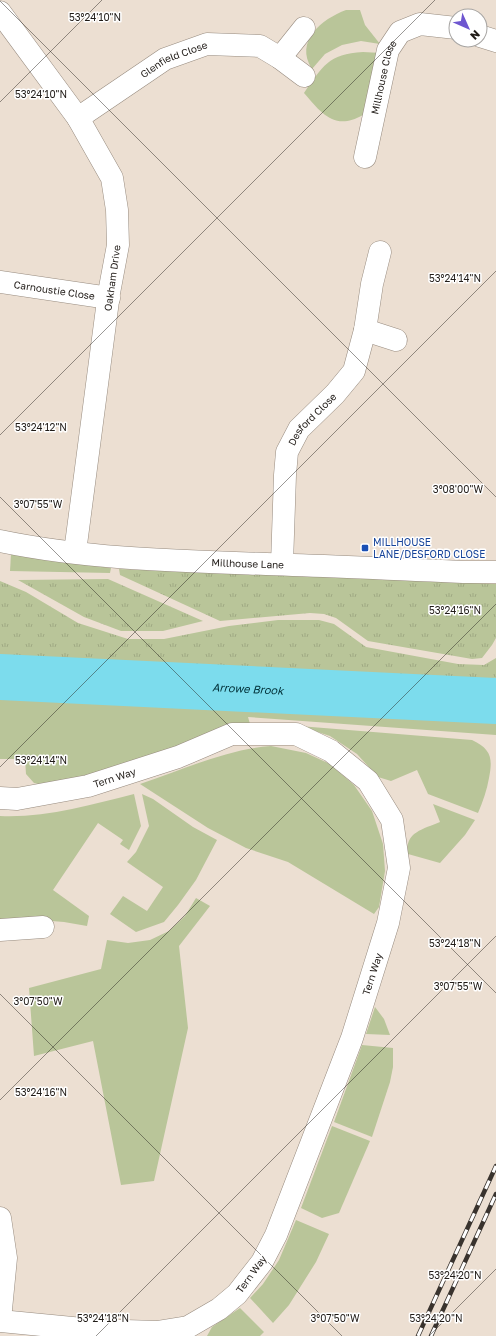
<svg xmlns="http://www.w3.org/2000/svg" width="496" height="1336" font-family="'Golos Text',sans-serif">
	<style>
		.green { fill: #b9c599 }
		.park { fill: url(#park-tufts) }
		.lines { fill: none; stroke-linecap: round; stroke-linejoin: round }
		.river { stroke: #7cdced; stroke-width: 46 }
		.street-casing { stroke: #978b7f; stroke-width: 23 }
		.street { stroke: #fff; stroke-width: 22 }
		.rail-casing { stroke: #39332e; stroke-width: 4.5 }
		.rail { stroke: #fff; stroke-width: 3; stroke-dasharray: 9; stroke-linecap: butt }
		.ticks { fill: none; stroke: #201b17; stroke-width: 1; stroke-opacity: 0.45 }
		.transit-dot { fill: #1a4fb4; stroke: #fff; stroke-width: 1.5 }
		.labels { text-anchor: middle; stroke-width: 3; stroke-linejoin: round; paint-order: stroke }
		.street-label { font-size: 10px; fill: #201b17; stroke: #fff }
		.transit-label { font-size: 10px; fill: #164399; stroke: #fff; text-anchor: start }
		.water-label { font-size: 11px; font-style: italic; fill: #003038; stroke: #fff }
		.ticks-label { font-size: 10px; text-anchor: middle; fill: #201b17; stroke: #fff; stroke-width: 3; stroke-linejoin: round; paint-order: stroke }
	</style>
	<defs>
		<pattern id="park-tufts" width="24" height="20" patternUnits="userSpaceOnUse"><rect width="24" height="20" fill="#b9c599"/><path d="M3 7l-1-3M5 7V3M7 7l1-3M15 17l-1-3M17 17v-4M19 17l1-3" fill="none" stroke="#9fa983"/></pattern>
	</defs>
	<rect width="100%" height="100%" fill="#ecdfd2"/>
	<g class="green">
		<path d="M346,10H360L365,25L380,44L361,41L342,45L325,54L312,69C294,41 322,19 346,10Z"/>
		<path d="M363,52L381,53L363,115C335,131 322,114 304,93C323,66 328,54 363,52Z"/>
		<path d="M11,554L111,568L110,573L10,571Z"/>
		<path d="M0,677L496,701V735L248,717L250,724L77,779L43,785L34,783L26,774L25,759H0Z"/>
		<path d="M299,726L472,740C491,749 493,758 489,778C487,790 483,801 478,813L428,794L417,770L391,781L378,777L357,754L330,736Z"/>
		<path d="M271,746L306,753L330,764L354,785L372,811L383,844L385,871L379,907L374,914L288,862L246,848L208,828L140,784C182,770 227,749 271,746Z"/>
		<path d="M134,794L141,826L129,850L120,844L123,840L98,823L53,890L89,916L87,926L64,922L27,919L0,921V816C45,818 90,805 134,794Z"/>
		<path d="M142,794L153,799L193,827L217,840L196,880L178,905L164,922L136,932L110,914L123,896L147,911L163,887L127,862L136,852L149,826Z"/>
		<path d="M433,804L475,820L465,835L440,863L408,854C404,832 424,829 440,822Z"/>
		<path d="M196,898L210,906L179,946L188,1028L154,1181L121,1185L93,1041L34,1056L29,988L101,969L107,940L128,943L150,940L169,931L185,916Z"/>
		<path d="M375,1007L384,1019L390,1035L366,1034Z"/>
		<path d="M362,1045L393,1048V1067L390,1082L372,1137L334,1122Z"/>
		<path d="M332,1126L370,1141L339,1213L322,1218L301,1208Z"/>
		<path d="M296,1220L329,1234L316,1262L289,1305L273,1323L250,1298L263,1284L279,1260Z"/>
		<path d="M240,1308L264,1332L260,1336H207L212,1327Z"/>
	</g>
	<g class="park">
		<path d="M119,569L496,584V638L492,645L482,658L472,659L368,641L336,618L324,614L310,613L220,621L120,575Z"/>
		<path d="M108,579L203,621L163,631H121L84,617L18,580Z"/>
		<path d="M0,581L26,592L78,623L128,639H164L229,626L278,620H319L334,624L366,647L458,664L484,665L496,658V701L0,677Z"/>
	</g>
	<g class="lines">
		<path class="river" id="s1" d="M0,677L496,701"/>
		<defs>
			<g id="street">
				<path d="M0,12L78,118L112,178L117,210L118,245L109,293L75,552"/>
				<path d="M480,36L496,41"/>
				<path d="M280,58L304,28"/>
				<path id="s2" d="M78,118L165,59L207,44L260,46L280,58L304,76"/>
				<path id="s3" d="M365,157L388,50L400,32L420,24L456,28"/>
				<path id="s4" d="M0,282L109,298"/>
				<path d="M365,330L396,340"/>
				<path id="s5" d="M0,541C86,559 178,561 266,564C331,566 397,569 463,572H496"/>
				<path id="s6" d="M282,564L285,475L287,452L299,429L335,394L354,371L365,330L372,284L380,252"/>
				<path id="s7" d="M0,798L17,799L88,786L178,757L232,734H296L331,751L368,781L392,820L399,868L388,923L352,1038L276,1235L262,1262L237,1294L219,1309L188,1327L157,1332L93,1330L0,1321"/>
				<path d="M0,930L43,927"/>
				<path d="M0,1218L6,1258L0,1320"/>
			</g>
		</defs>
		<use href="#street" class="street-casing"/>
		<use href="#street" class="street"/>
		<defs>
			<g id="rail">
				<path d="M418,1336L496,1166"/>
				<path d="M431,1336L496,1194"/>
			</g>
		</defs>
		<use href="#rail" class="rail-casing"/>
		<use href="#rail" class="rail"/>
	</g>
	<path class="ticks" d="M0,1L496,497M0,102L102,0M0,435L435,0M0,497L496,993M0,767L496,271M0,994L342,1336M0,1100L496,604M96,1336L496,936M429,1336L496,1269"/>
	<rect class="transit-dot" x="361" y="544" width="8" height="8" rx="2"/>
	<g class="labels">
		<g class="street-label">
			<text dy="4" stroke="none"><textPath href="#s2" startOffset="113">Glenfield Close</textPath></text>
			<text dy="4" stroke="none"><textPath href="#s3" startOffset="82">Millhouse Close</textPath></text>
			<text transform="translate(112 278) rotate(-82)" y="4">Oakham Drive</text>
			<text dy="4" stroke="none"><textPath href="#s4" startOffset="55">Carnoustie Close</textPath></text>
			<text dy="4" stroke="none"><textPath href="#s6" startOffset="154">Desford Close</textPath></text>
			<text dy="4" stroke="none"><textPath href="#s5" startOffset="249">Millhouse Lane</textPath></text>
			<text dy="4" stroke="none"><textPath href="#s7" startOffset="117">Tern Way</textPath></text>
			<text transform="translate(372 974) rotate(-72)" y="4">Tern Way</text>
			<text transform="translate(251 1274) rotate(-54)" y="4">Tern Way</text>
		</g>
		<g class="transit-label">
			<text x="373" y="546">MILLHOUSE<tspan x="373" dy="12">LANE/DESFORD CLOSE</tspan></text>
		</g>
		<g class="water-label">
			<text dy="4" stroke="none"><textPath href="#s1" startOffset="248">Arrowe Brook</textPath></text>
		</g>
	</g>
	<g class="ticks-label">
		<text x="95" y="21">53°24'10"N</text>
		<text x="41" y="98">53°24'10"N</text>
		<text x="455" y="282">53°24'14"N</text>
		<text x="41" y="431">53°24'12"N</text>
		<text x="458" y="493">3°08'00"W</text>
		<text x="38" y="508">3°07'55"W</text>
		<text x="455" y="614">53°24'16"N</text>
		<text x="41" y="764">53°24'14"N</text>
		<text x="455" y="947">53°24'18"N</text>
		<text x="458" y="990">3°07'55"W</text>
		<text x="38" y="1005">3°07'50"W</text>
		<text x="41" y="1096">53°24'16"N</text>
		<text x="455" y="1279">53°24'20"N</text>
		<text x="103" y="1322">53°24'18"N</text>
		<text x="335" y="1322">3°07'50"W</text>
		<text x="436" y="1322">53°24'20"N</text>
	</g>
	<g transform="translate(468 28) rotate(135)"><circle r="19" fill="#ffffff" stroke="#a6a4a2"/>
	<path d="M0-3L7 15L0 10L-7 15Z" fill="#6e56d0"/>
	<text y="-6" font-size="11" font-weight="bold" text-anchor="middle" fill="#201b17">N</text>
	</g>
</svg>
